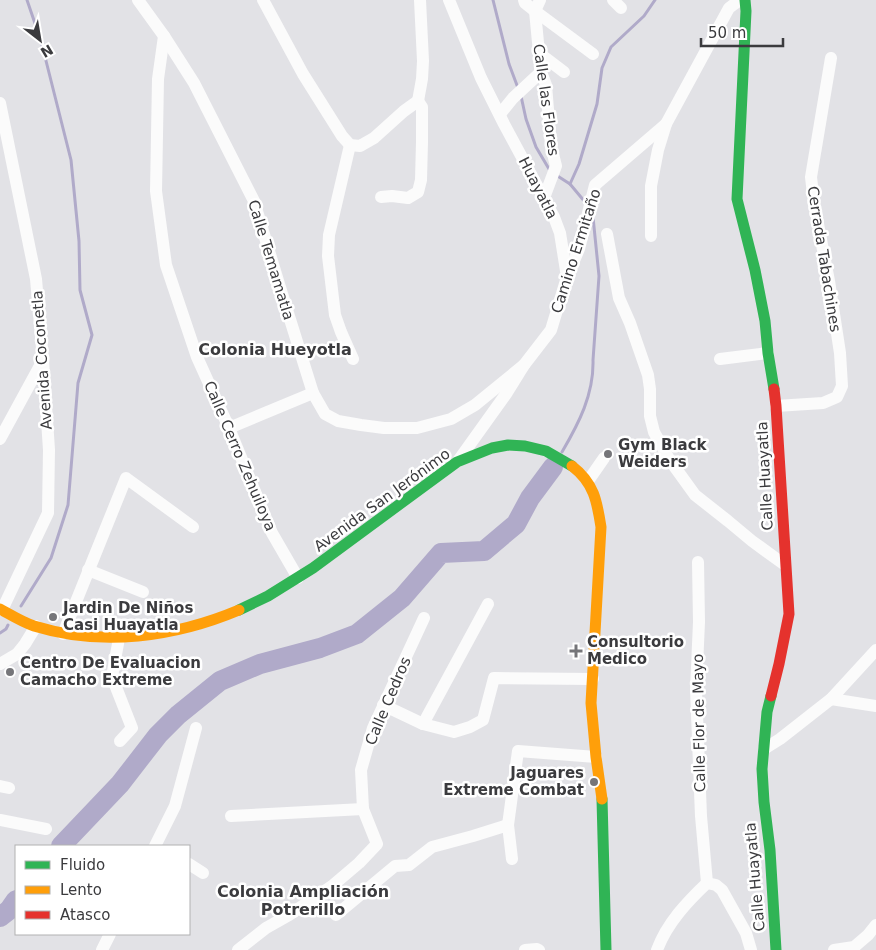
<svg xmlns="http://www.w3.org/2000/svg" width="876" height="950" font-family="'DejaVu Sans',sans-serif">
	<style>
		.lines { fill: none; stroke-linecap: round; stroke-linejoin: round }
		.stream { stroke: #b0aac9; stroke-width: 3 }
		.river { stroke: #b0aac9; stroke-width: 20 }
		.street { stroke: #fbfbfb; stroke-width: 12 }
		.fast { stroke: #30b455; stroke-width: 11 }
		.slow { stroke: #ff9f0a; stroke-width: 11 }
		.jam { stroke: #e5322d; stroke-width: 11 }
		.poi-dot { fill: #757579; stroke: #fff; stroke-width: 2 }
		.labels { text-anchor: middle; stroke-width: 5; stroke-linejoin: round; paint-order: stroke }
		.street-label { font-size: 15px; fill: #3b3b3e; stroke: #fff }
		.poi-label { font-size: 15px; font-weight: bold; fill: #3b3b3e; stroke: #fff; text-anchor: start }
		.neighbourhood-label { font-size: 16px; font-weight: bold; fill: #3b3b3e; stroke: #fff }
	</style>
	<rect width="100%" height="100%" fill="#e2e2e6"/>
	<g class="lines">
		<g class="stream">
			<path d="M493,0L509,64L518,88"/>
			<path d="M521,96L526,119L536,147L549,169L551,171"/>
			<path d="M556,175L570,184"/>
			<path d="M585,202L570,184L579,164L597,104L602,68L611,47L644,16L655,0"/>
			<path d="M562,452C579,423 594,394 593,360L599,276L593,217"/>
			<path d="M21,606L51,558L68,505L78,383L92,335L80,290L79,241L71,160L41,41L27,0"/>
			<path d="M0,633L6,629L8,625"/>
		</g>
		<g class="river">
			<path d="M61,846L120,784L158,735L178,715L220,681L260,664L320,648L357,634L402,598L441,553L484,551L516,524L530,498L553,467"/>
			<path d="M0,917L9,910L16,900"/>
		</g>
		<g class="street">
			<path d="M138,0L164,36L194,83L254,201L279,284L313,393L325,414L338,421L361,425L384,428H417L451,419L475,405L524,365"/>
			<path d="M263,0L303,74L342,136L350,145L360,146L374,138L404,111L418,101"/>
			<path d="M449,0L481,78L504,124L554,217L560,233L567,277"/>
			<path d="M524,0L525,3L535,11L593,54"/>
			<path d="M540,0L535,11L539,53L541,72L546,85L551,146L556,166L544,198"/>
			<path d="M613,0L621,8"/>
			<path d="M164,36L158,79L156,191L166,265L197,357L229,428L272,533L298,578"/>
			<path d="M539,53L564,72"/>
			<path d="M418,101L422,79L423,61L420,0"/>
			<path d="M0,103L36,279L43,360L49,450L48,513L2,610"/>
			<path d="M500,114L513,98L541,72"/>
			<path d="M350,145L329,235L328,256L335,315L341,332L353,359"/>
			<path d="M381,197L392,196L408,198L418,192L421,180L422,142V107L418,101"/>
			<path d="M607,234L619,298L630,323L648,375L650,389V416L654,432L669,459L695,495L728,521L752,541L785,565"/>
			<path d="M651,236V186L658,150L666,124"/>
			<path d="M720,359L768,353"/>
			<path d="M776,406L823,403L837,397L842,386L840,353L829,281L814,203L811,177L831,58"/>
			<path d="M229,428L313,393"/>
			<path d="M0,439L43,360"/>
			<path d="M458,461L506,394L524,365L551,330L567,277L579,249L595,185L666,124L729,8L740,0"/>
			<path d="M588,481L604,458"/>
			<path d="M698,562L699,622L696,689L701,816L707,883"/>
			<path d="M88,570L143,592"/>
			<path d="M63,634L126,478L193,527"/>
			<path d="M119,638L112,677L132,728L120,741"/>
			<path d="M0,664L17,654L25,644L36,626"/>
			<path d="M831,699L876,706"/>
			<path d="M383,705L423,724L454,732L470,727L483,720L494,678L593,679"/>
			<path d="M423,724L488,604"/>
			<path d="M764,749L780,739L831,699L876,650"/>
			<path d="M0,786L9,788"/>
			<path d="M231,816L363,809"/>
			<path d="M0,820L46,829"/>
			<path d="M155,846L175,806L196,728"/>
			<path d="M512,859L508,825L518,751L596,757"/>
			<path d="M189,864L203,873"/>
			<path d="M336,915L395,866L409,865L432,847L473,836L508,825"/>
			<path d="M102,950L110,934"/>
			<path d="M238,950L266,928L289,915L332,886L359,863L377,844L363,809L361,770L373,728L424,618"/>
			<path d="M525,950L537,949L539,950"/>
			<path d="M657,950C667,923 687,902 707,883L716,885L722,890L746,933L751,950"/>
			<path d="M834,950L854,947L868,935L876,925"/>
		</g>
		<g class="fast">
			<path d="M745,0L746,11L737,199L755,270L765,321L768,353L774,389"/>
			<path d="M239,610L268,596L313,568L457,462L492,448L508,445L525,446L546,451L572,466"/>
			<path d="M771,696L767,712L762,769L764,802L770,850L776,950"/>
			<path d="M602,799L606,950"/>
		</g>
		<g class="slow">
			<path d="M572,466C594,483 597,501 601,527L591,703L596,757L602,799"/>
			<path d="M0,609C11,615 22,622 34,626C102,647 175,637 239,610"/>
		</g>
		<path class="jam" d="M771,696L779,664L789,614L776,406L774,389"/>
	</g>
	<g class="poi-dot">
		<circle cx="608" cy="454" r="5"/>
		<circle cx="53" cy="617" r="5"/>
		<path d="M573.5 643.5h5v5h5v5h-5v5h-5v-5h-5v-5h5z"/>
		<circle cx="10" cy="672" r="5"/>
		<circle cx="594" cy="782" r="5"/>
	</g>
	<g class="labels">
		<g class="street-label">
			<text transform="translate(546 100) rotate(82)" y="5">Calle las Flores</text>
			<text transform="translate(538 188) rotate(63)" y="5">Huayatla</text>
			<text transform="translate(576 251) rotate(-72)" y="5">Camino Ermitaño</text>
			<text transform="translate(824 259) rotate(81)" y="5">Cerrada Tabachines</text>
			<text transform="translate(271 260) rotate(73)" y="5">Calle Temamatla</text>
			<text transform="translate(42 360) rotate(-94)" y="5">Avenida Coconetla</text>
			<text transform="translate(240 456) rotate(67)" y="5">Calle Cerro Zehuiloya</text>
			<text transform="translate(765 476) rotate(-93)" y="5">Calle Huayatla</text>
			<text transform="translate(382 500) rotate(-36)" y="5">Avenida San Jerónimo</text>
			<text transform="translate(388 701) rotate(-67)" y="5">Calle Cedros</text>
			<text transform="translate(699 723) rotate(-91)" y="5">Calle Flor de Mayo</text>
			<text transform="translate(755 877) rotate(-95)" y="5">Calle Huayatla</text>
		</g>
		<g class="poi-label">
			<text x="618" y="450">Gym Black<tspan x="618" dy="17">Weiders</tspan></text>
			<text x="63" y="613">Jardin De Niños<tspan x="63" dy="17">Casi Huayatla</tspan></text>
			<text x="587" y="647">Consultorio<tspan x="587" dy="17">Medico</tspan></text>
			<text x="20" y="668">Centro De Evaluacion<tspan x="20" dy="17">Camacho Extreme</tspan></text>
			<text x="584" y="778" text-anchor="end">Jaguares<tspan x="584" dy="17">Extreme Combat</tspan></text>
		</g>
		<g class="neighbourhood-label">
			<text x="275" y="355">Colonia Hueyotla</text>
			<text x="303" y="897">Colonia Ampliación<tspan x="303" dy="18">Potrerillo</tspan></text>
		</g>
	</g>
	<rect x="15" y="845" width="175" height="90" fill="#ffffff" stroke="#b1b1b2"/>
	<rect x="25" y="861" width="25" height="8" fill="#30b455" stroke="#b1b1b2"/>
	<text x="60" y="870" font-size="15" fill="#3b3b3e">Fluido</text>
	<rect x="25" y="886" width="25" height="8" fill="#ff9f0a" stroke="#b1b1b2"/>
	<text x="60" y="895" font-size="15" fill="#3b3b3e">Lento</text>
	<rect x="25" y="911" width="25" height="8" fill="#e5322d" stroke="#b1b1b2"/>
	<text x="60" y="920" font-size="15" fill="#3b3b3e">Atasco</text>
	<g transform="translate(40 40) rotate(149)" stroke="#ffffff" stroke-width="4" paint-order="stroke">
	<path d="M0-4L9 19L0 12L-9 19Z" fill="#3b3b3e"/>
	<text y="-8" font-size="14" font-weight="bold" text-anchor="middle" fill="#3b3b3e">N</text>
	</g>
	<path d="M701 38v8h82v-8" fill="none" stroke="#3b3b3e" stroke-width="2.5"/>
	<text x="708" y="38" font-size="15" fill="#3b3b3e" stroke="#ffffff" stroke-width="4" paint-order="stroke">50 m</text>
</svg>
